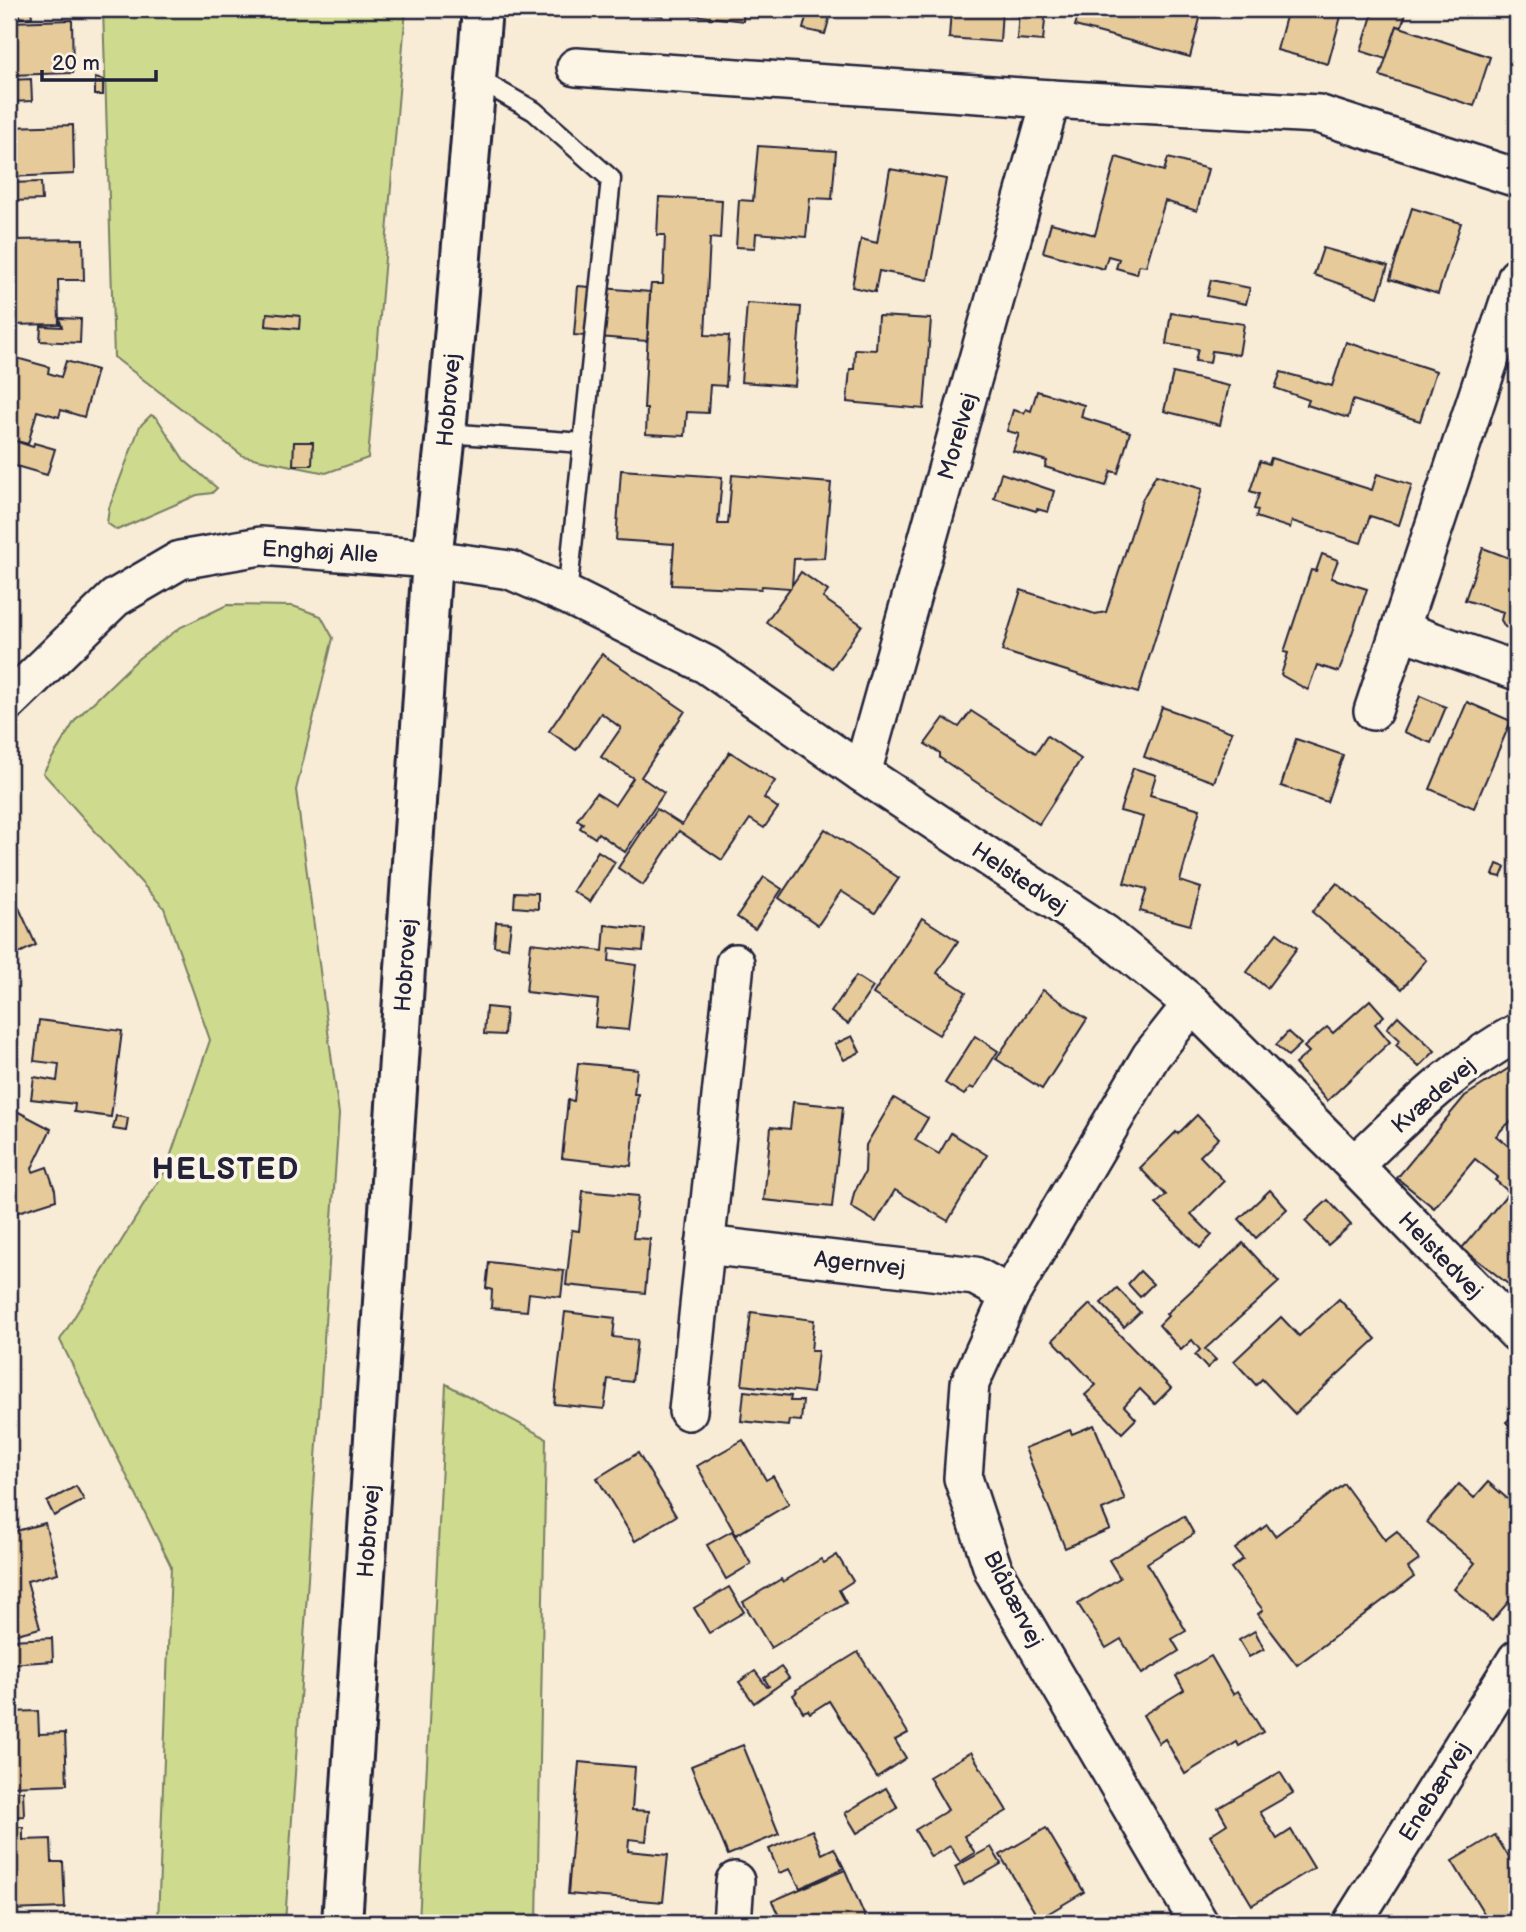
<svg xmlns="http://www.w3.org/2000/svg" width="1526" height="1932" font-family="'Balsamiq Sans',sans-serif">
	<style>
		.green { fill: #cedb8e; stroke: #787e64; stroke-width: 2 }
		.building { fill: #e6ca9a; stroke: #22223b; stroke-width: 2 }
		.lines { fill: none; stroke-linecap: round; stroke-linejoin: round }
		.lane-casing { stroke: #22223b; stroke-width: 23 }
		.street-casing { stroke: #22223b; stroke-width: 42 }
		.secondary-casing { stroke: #22223b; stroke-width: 44 }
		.lane { stroke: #fcf5e5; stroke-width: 18 }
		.street { stroke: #fcf5e5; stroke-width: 37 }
		.secondary { stroke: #fcf5e5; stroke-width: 38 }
		.labels { text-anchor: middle; stroke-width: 7; stroke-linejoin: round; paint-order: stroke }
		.street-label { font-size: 23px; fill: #22223b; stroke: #fcf5e5 }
		.district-label { font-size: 30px; font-weight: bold; letter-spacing: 2px; fill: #22223b; stroke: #fcf5e5 }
	</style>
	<rect width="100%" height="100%" fill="#f8ecd6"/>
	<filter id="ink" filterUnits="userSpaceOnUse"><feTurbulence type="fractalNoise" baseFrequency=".0143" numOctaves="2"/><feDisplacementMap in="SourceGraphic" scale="14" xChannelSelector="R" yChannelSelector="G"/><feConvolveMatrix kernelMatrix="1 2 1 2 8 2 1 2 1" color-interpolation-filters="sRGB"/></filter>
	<g filter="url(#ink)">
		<g class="green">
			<path d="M103,9H406L368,458L326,473L243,456L114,357Z"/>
			<path d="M151,415L157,418L184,460L217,488L212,493L197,495L117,530L107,523L109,508L140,426Z"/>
			<path d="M227,605L293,606L321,616L333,638L296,790L339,1114L285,1923H158L171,1566L60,1340L166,1169L210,1040L164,908L43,773L76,719L139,658L181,627Z"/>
			<path d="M446,1384L546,1438L537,1923H419Z"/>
		</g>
		<g class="building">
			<path d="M20,9H31L32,17L20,18Z"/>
			<path d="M571,9H616L614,14L571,11Z"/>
			<path d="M640,9H660L663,16L640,14Z"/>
			<path d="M660,9H744L743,21L660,11Z"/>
			<path d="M808,9H832L825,34L803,29Z"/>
			<path d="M883,9H924L922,19Z"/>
			<path d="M951,9H1002L1000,42L949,38Z"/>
			<path d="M1019,9H1046L1043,41L1017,39Z"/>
			<path d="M1080,9H1195L1202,11L1190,57L1075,26Z"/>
			<path d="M1288,9H1343L1328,64L1277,50Z"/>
			<path d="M1374,9L1407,10L1401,28L1397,26L1386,59L1361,51Z"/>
			<path d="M72,20L73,73L9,75V22Z"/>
			<path d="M1397,26L1490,57L1474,106L1380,76Z"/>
			<path d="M95,78L103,80V95H95Z"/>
			<path d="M31,79L32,101L9,102V80Z"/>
			<path d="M73,125L74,174L9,177V127Z"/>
			<path d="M758,146L836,151L832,199L810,198L806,237L756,233L755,248L736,247L739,200L753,201Z"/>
			<path d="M1116,157L1164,171L1168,158L1208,169L1197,211L1165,201L1146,266L1139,265L1137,274L1116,268L1119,259L1108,256L1104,269L1043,252L1051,223L1095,235Z"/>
			<path d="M890,169L946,179L928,280L879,271L875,292L852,287L861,239L877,243Z"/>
			<path d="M41,182L42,200L9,201V183Z"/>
			<path d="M659,197L722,200L720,239L710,238L705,335L729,336L726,386L710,385L708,413L687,412L685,436L646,434L647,409H644L650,292L651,284H663L665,235H657Z"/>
			<path d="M1412,208L1461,223L1438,294L1390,279Z"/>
			<path d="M83,239L84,280H58L59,324L9,325V240Z"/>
			<path d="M1323,248L1388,266L1378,297L1314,275Z"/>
			<path d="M1211,280L1250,288L1246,304L1207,296Z"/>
			<path d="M578,286L650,292L647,341L574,335Z"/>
			<path d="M747,303L801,307L795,386L741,382Z"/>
			<path d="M267,313L300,316L299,329L266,326Z"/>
			<path d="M1171,313L1244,324L1239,355L1212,351L1210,363L1195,361L1198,349L1166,344Z"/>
			<path d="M878,316L931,319L924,409L847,402L850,369H854L855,349L876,350Z"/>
			<path d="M59,318L81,319L80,343L40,341L41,326L62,327Z"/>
			<path d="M1346,342L1436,371L1420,421L1353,400L1348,418L1307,405L1309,400L1275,388L1281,372L1332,386Z"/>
			<path d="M9,356L49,367L48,373L61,377L66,361L97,370L84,417L61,410L59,417L37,411L28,444L9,439Z"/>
			<path d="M1173,373L1229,386L1220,425L1164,411Z"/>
			<path d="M1037,391L1084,405L1081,417L1130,432L1118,473L1111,471L1106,486L1045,467L1047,461L1013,451L1019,434L1007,431L1013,410L1024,413L1026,409L1031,411Z"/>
			<path d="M9,439L33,447L34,443L55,449L47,475L9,464Z"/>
			<path d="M294,442H313L312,465H293Z"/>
			<path d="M1271,458L1372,490L1377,474L1412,485L1399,525L1370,516L1361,543L1292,521L1290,528L1256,517L1258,510L1254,509L1259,494L1250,491L1260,461L1269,464Z"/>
			<path d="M621,470L722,477L718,524H728L732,475L831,483L824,558L794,559L792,585L801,572L828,591L823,598L862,625L832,668L766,622L790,588L762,586L761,589L671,585L674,544L616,540Z"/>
			<path d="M1001,473L1054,491L1048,512L1037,509L1036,511L994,498Z"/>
			<path d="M1156,475L1202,489L1138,693L1002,651L1021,590L1095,614L1106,612L1142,500Z"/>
			<path d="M1483,548L1517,561V631L1505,627L1501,620L1503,612L1465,600Z"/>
			<path d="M1322,554L1338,560L1331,578L1367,589L1339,672L1317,665L1308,690L1281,675L1288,653L1284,652L1311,570L1316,571Z"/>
			<path d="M602,654L685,711L641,777L664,793L625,852L598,833L595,838L580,828L583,823L577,820L596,793L615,805L633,778L601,757L621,728L601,713L576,750L549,731Z"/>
			<path d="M1420,696L1446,707L1431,743L1404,732Z"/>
			<path d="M1467,702L1511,721L1474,808L1430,789Z"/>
			<path d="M1162,707L1232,732L1214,782L1144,757Z"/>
			<path d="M971,711L1036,753L1047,736L1081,759L1039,824L940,758V753L925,744L944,718L959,727Z"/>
			<path d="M1296,739L1343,755L1327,802L1281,786Z"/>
			<path d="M730,752L775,781L764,798L778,808L764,828L750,819L722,860L679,831L643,885L618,868L657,809L682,825Z"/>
			<path d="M1133,768L1156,775L1150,795L1200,809L1180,881L1201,888L1190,925L1140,911L1147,889L1124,883L1143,817L1120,811Z"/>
			<path d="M825,829L899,878L875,913L841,891L818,925L779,898Z"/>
			<path d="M598,851L615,862L590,902L573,891Z"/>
			<path d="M1497,864L1505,867L1501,877L1493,875Z"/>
			<path d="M764,877L782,889L755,929L737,917Z"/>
			<path d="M1337,883L1426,960L1402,989L1312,912Z"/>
			<path d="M9,886L36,945L9,958Z"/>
			<path d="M515,892L538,893V909L514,907Z"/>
			<path d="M922,918L958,941L937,973L966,992L939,1035L873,994Z"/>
			<path d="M496,922L511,923L508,948L494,946Z"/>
			<path d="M605,925L645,929L643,951L610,948L609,961L636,965L628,1030L595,1027L598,1000L526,992L531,943L603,951Z"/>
			<path d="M1277,933L1297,948L1267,988L1247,972Z"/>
			<path d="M856,976L873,987L848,1024L831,1012Z"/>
			<path d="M1043,990L1087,1019L1042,1089L996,1059Z"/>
			<path d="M1370,1000L1384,1016L1375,1024L1390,1042L1327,1101L1295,1064L1309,1052L1304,1047L1327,1027L1333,1033Z"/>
			<path d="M486,1007L506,1009L504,1035L484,1034Z"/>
			<path d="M1398,1016L1435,1051L1419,1067L1396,1045L1400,1040L1387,1028Z"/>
			<path d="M39,1020L122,1031L111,1117L74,1112L75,1104L31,1099L34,1077L57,1081L59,1064L34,1061Z"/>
			<path d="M1288,1032L1301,1044L1288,1056L1276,1045Z"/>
			<path d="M852,1036L860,1052L844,1060L835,1044Z"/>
			<path d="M975,1036L998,1051L974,1089L970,1087L964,1095L945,1083Z"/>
			<path d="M578,1063L637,1069L634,1094H638L631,1166L562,1158L568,1100L574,1101Z"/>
			<path d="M1517,1063V1117L1504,1127L1496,1136L1517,1153V1291L1462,1248L1509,1192L1495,1180L1498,1177L1475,1159L1434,1208L1397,1178L1465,1096Z"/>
			<path d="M894,1098L928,1118L915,1140L939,1154L951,1133L987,1155L948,1221L895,1190L876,1222L851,1207L854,1193L865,1172L866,1145Z"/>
			<path d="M793,1102L843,1107L832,1207L764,1200L771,1127L790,1129Z"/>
			<path d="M9,1107L51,1129L32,1168L33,1172L47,1167L55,1190L56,1200L9,1215Z"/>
			<path d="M1197,1115L1219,1138L1200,1156L1224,1181L1191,1214L1212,1235L1200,1248L1156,1204L1166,1195L1140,1168L1176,1132L1178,1134Z"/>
			<path d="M116,1116L128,1118L126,1131L113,1129Z"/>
			<path d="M1270,1190L1287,1209L1256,1238L1239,1219Z"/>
			<path d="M583,1191L638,1196L633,1238L650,1239L645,1293L566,1285L572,1230L579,1231Z"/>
			<path d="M1328,1200L1351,1225L1328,1245L1305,1221Z"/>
			<path d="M1243,1243L1279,1282L1205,1349L1216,1360L1207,1368L1195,1355L1200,1350L1192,1340L1181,1350L1159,1325L1168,1316L1166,1314Z"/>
			<path d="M489,1262L564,1271L561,1297L529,1293L527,1311L491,1308L492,1290L486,1288Z"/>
			<path d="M1140,1271L1153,1284L1140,1297L1128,1284Z"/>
			<path d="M1117,1288L1140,1312L1124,1327L1101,1303Z"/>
			<path d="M1339,1299L1376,1339L1295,1414L1262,1379L1256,1385L1234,1361L1281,1317L1299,1336Z"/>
			<path d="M1090,1304L1171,1388L1155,1404L1140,1389L1124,1406L1136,1419L1122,1433L1085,1395L1096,1385L1053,1340Z"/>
			<path d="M565,1312L615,1318L613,1337L637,1340L632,1382L608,1379L604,1409L554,1404Z"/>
			<path d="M751,1312L814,1320L811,1351H818L813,1393L742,1385Z"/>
			<path d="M744,1391L791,1396L790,1401H803L801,1421L789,1420L788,1426L741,1421Z"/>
			<path d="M1517,1412V1435L1506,1422Z"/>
			<path d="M1094,1425L1125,1500L1102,1510L1110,1529L1065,1548L1025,1448L1070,1430L1072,1434Z"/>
			<path d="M743,1440L766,1480L773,1476L789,1504L736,1535L697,1466Z"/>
			<path d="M638,1453L676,1516L635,1541L597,1478Z"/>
			<path d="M1488,1482L1517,1507V1524L1512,1530L1517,1534V1592L1492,1621L1454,1589L1475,1563L1427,1522L1459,1484L1474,1498Z"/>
			<path d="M1344,1484L1385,1540L1397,1531L1419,1560L1408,1568L1414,1577L1297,1665L1258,1614L1263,1610L1231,1568L1243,1559L1235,1549L1267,1525L1275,1536Z"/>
			<path d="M76,1486L84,1500L54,1516L47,1502Z"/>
			<path d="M1184,1516L1194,1534L1147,1563L1186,1631L1172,1639L1179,1651L1142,1674L1121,1639L1106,1648L1078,1604L1120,1578L1109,1560Z"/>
			<path d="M45,1523L58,1573L27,1581L40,1628L9,1636V1533Z"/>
			<path d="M732,1531L751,1564L726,1579L707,1545Z"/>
			<path d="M837,1555L853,1581L839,1590L846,1603L771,1648L743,1602L781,1579L783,1582L821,1559L824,1563Z"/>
			<path d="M729,1587L744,1612L709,1633L694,1608Z"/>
			<path d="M1255,1631L1264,1649L1249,1657L1239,1640Z"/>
			<path d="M52,1638L53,1661L9,1664V1640Z"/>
			<path d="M858,1652L908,1733L895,1740L906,1758L877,1777L829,1701L810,1713L808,1710L803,1712L793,1695L797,1692L796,1690Z"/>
			<path d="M1211,1656L1233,1694L1238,1691L1263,1732L1239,1746L1237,1742L1185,1774L1165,1739L1159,1743L1143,1715L1184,1690L1176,1676Z"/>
			<path d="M781,1667L789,1678L754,1703L739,1682L755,1671L767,1687L769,1686L764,1678Z"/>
			<path d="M38,1711L39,1734L65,1733L67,1784L9,1786L10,1712Z"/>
			<path d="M743,1745L779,1834L728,1855L691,1766Z"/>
			<path d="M971,1752L1007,1811L964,1836L975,1853L960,1862L950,1846L931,1857L915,1830L948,1810L929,1777Z"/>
			<path d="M1517,1754V1768L1511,1758Z"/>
			<path d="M579,1762L635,1767L632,1810L649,1811L646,1841L629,1839L628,1851L668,1855L663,1902L568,1894Z"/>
			<path d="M1280,1772L1293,1793L1260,1812L1277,1839L1291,1830L1314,1868L1252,1905L1210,1835L1227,1824L1218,1808Z"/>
			<path d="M886,1788L898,1808L857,1833L845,1813Z"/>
			<path d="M9,1791H23L24,1816L9,1817Z"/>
			<path d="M9,1827H23V1840L51,1839L52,1862H63L65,1908L9,1910Z"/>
			<path d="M1046,1828L1084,1892L1039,1919L1000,1855Z"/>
			<path d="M812,1830L822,1854L834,1848L844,1868L800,1888L790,1869L779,1873L769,1849Z"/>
			<path d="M1495,1835L1512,1862L1515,1861L1517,1865V1923H1490L1452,1861Z"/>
			<path d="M991,1847L1001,1864L964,1885L955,1867Z"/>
			<path d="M845,1870L866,1919L856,1923H782L772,1901Z"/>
			<path d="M41,1921V1923H9V1922Z"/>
		</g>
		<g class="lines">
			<defs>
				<g id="lane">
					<path d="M476,78L534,111L611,179L567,595"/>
					<path d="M446,433L583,443"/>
				</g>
				<g id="street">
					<path d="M576,67L1051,99L1318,114L1517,178"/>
					<path d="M1400,630L1517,671"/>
					<path d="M9,701L115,598L180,560L261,546L432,559L510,570L567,595L707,665L862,773L1105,934L1192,1004L1354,1165L1517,1333"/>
					<path d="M1373,711L1517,277"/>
					<path d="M862,773L1051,99"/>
					<path d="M1192,1004L1151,1056L1010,1295L970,1383L963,1478L994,1572L1199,1923"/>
					<path d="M1354,1165C1406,1116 1454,1066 1517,1033"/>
					<path d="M705,1245L975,1276L1010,1295"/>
					<path d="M688,1411L735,963"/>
					<path d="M732,1923L735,1881"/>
					<path d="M1352,1923L1517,1659"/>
				</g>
				<path id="secondary" d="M342,1923L432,559L446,433L482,9"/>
			</defs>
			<use href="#lane" class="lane-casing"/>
			<use href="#street" class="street-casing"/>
			<use href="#secondary" class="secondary-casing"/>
			<use href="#lane" class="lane"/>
			<use href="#street" class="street"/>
			<use href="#secondary" class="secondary"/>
		</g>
	</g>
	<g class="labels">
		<g class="street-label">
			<text transform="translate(448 400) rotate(-85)" y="8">Hobrovej</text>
			<text transform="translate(957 436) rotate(-74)" y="8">Morelvej</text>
			<text transform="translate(320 551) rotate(3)" y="8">Enghøj Alle</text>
			<text transform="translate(1020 878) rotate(34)" y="8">Helstedvej</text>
			<text transform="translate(405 965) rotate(-86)" y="8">Hobrovej</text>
			<text transform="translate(1433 1095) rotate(-41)" y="8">Kvædevej</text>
			<text transform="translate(1441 1255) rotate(46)" y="8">Helstedvej</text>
			<text transform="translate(860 1263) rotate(6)" y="8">Agernvej</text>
			<text transform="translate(368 1531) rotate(-86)" y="8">Hobrovej</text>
			<text transform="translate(1014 1599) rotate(63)" y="8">Blåbærvej</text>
			<text transform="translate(1434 1791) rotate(-58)" y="8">Enebærvej</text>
		</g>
		<g class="district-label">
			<text x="226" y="1179">HELSTED</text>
		</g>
	</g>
	<rect width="1526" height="1932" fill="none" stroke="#fcf5e5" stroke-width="35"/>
	<rect x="18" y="18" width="1491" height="1897" fill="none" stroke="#22223b" stroke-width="2.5" filter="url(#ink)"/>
	<path d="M42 70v10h114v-10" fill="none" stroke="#22223b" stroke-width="3.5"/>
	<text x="52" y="70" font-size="21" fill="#22223b" stroke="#fcf5e5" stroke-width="5" paint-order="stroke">20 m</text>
</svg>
